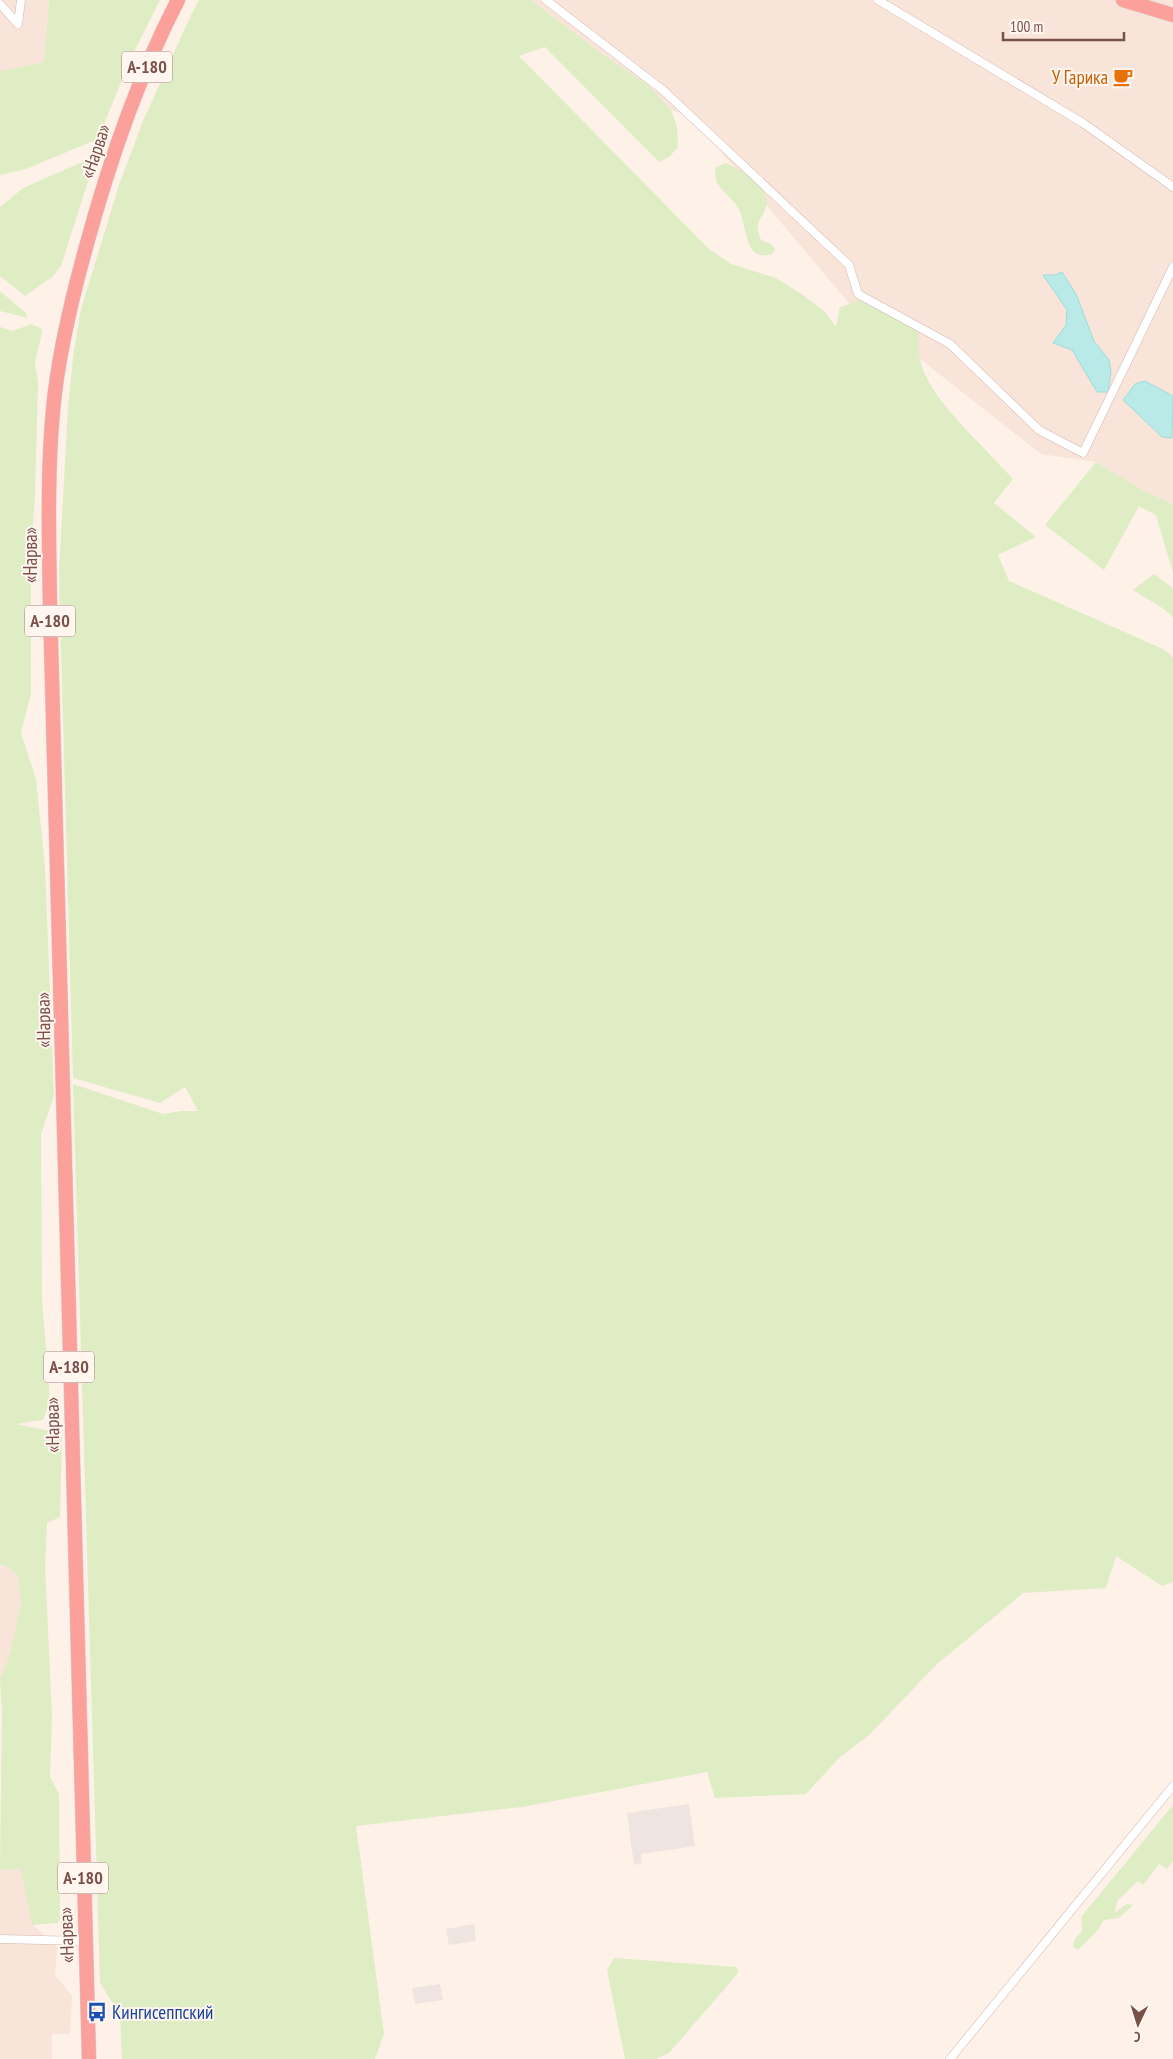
<svg xmlns="http://www.w3.org/2000/svg" width="1173" height="2059" font-family="'PT Sans Narrow',sans-serif">
	<style>
		.residential { fill: #f8e4d8 }
		.industrial { fill: #eee5e1 }
		.green { fill: #deedc4 }
		.water { fill: #baeae7; stroke: #9fdcd9 }
		.lines { fill: none; stroke-linecap: round; stroke-linejoin: round }
		.street-casing { stroke: #d4b7af; stroke-width: 9 }
		.highway-casing { stroke: #dacecc; stroke-width: 15 }
		.street { stroke: #fff; stroke-width: 8 }
		.highway { stroke: #fca09b; stroke-width: 14 }
		.labels { text-anchor: middle; stroke-width: 4; stroke-linejoin: round; paint-order: stroke }
		.shield { fill: #fff6f0; stroke: #a3827b; stroke-width: 1 }
		.shield-label { font-size: 18px; font-weight: bold; fill: #7b5049 }
		.food-label { font-size: 19px; fill: #c56008; stroke: #fff6f0; text-anchor: end }
		.street-label { font-size: 19px; fill: #7b5049; stroke: #fff6f0 }
		.transit-label { font-size: 19px; fill: #164399; stroke: #fff6f0; text-anchor: start }
	</style>
	<rect width="100%" height="100%" fill="#fef1e8"/>
	<g class="residential">
		<path d="M0,0H49L44,62L0,71Z"/>
		<path d="M531,0H1173V504L1146,492L1096,462L1041,454L849,303L692,117L671,110L648,85L598,51Z"/>
		<path d="M0,1566L7,1567L18,1575L21,1604L11,1650L0,1680Z"/>
		<path d="M21,1869L32,1924L57,1947L55,1975L72,1996L70,2034H52V2059H0V1870Z"/>
	</g>
	<g class="industrial">
		<path d="M689,1804L695,1846L641,1854L642,1863L634,1865L627,1813Z"/>
		<path d="M474,1924L476,1941L449,1945L446,1929Z"/>
		<path d="M440,1984L443,2000L415,2004L412,1988Z"/>
	</g>
	<g class="green">
		<path d="M49,0H160L130,60L98,139L26,169L0,175V71L44,62Z"/>
		<path d="M199,0H531L598,51L648,85L671,110L677,127L678,147L669,157L659,162L545,47L519,56L708,248L731,264L776,278L803,295L825,312L836,327L840,307L861,300L919,331C912,373 944,405 970,434C985,449 999,464 1013,479L994,503L1036,537L998,555L1009,581L1163,649L1173,657V1582L1162,1586L1116,1556L1106,1588L1023,1593L936,1665L869,1735L839,1758L806,1794L715,1798L707,1772L522,1807L356,1826L384,2034L375,2059H122L120,2015L100,1983L73,1084L163,1114L181,1111H198L185,1087L160,1103L73,1078L59,572L68,407L74,350L81,309L120,182L143,121L191,15Z"/>
		<path d="M96,156L61,266L52,277L25,296L0,276V207L23,188Z"/>
		<path d="M726,163C740,170 773,188 766,207C761,223 753,221 761,240L771,244L775,249L772,254C744,263 747,226 740,212C733,194 710,188 716,167Z"/>
		<path d="M0,291L25,312L28,318L0,311Z"/>
		<path d="M31,324L42,329V332L35,362L38,382L35,495L31,553V693L21,733L36,779L45,867L54,1096L41,1134L42,1298L50,1401L43,1420L16,1424L55,1432L62,1437L60,1517L47,1523L45,1566L52,1717L50,1777L59,1794L60,1919L58,1923L32,1925L21,1869L0,1870L2,1711L0,1680L11,1650L21,1604L18,1575L7,1567L0,1565V327L13,331Z"/>
		<path d="M1096,462L1146,492L1173,504V573L1156,515L1139,506L1104,570L1045,525Z"/>
		<path d="M1154,574L1173,588V617L1164,609L1133,590Z"/>
		<path d="M1173,1805V1861L1167,1869L1159,1864L1143,1885L1138,1881L1118,1900L1114,1913L1127,1904L1133,1905L1119,1918L1104,1920L1098,1930L1078,1950L1073,1946L1075,1939L1082,1931L1081,1917Z"/>
		<path d="M614,1958L737,1967L738,1973L669,2053L656,2059H625L607,1970Z"/>
	</g>
	<g class="water">
		<path d="M1062,272L1076,294L1094,341L1109,360L1111,372L1108,392H1097L1072,350L1053,343L1066,325L1067,310L1043,275H1055Z"/>
		<path d="M1145,381L1173,396L1172,438L1162,437L1123,400L1135,384Z"/>
	</g>
	<g class="lines">
		<defs>
			<g id="street">
				<path d="M546,0L664,91L849,265L858,294L950,344L1039,430L1083,453L1173,267"/>
				<path d="M878,0L1083,123L1173,187"/>
				<path d="M0,4L18,24L21,0"/>
				<path d="M0,1939L85,1941"/>
				<path d="M950,2059L1173,1786"/>
			</g>
			<g id="highway">
				<path d="M1123,0L1173,15"/>
				<path d="M89,2059L50,607C49,541 47,476 53,410C58,355 71,301 86,247C109,162 137,79 178,0"/>
			</g>
		</defs>
		<use href="#street" class="street-casing"/>
		<use href="#highway" class="highway-casing"/>
		<use href="#street" class="street"/>
		<use href="#highway" class="highway"/>
	</g>
	<defs>
		<symbol id="cafe-bare" viewBox="-9 -9 18 18"><path d="M-5.5-4.5H6V0H3Q3 3.5 0 3.5H-2.5Q-5.5 3.5-5.5 0ZM3-3.2v2h1.7v-2ZM-6 4.5H4V6H-6Z" fill="#e8710a" stroke="#fff6f0" stroke-width="2.5" paint-order="stroke"/></symbol>
		<symbol id="bus-bare" viewBox="-9 -9 18 18"><path d="M-5-6H5V4H4V6H2V4H-2V6H-4V4H-5ZM-3.5-4V0h7V-4ZM-3.5 1.2v1.5H-2V1.2ZM2 1.2v1.5H3.5V1.2Z" fill="#1a4fb4" stroke="#fff6f0" stroke-width="2.5" paint-order="stroke"/></symbol>
	</defs>
	<g fill-rule="evenodd">
		<use href="#cafe-bare" x="1109" y="63" width="28" height="28"/>
		<use href="#bus-bare" x="83" y="1998" width="28" height="28"/>
	</g>
	<g class="labels">
		<g class="shield">
			<rect x="122" y="51.5" width="50" height="31" rx="4"/>
			<rect x="25" y="605.5" width="50" height="31" rx="4"/>
			<rect x="44" y="1351.5" width="50" height="31" rx="4"/>
			<rect x="58" y="1862.5" width="50" height="31" rx="4"/>
		</g>
		<g class="shield-label">
			<text x="147" y="73">А-180</text>
			<text x="50" y="627">А-180</text>
			<text x="69" y="1373">А-180</text>
			<text x="83" y="1884">А-180</text>
		</g>
		<g class="food-label">
			<text x="1108" y="84">У Гарика</text>
		</g>
		<g class="street-label">
			<text transform="translate(95 151) rotate(-71)" y="7">«Нарва»</text>
			<text transform="translate(30 555) rotate(-90)" y="7">«Нарва»</text>
			<text transform="translate(43 1020) rotate(-91)" y="7">«Нарва»</text>
			<text transform="translate(52 1425) rotate(-91)" y="7">«Нарва»</text>
			<text transform="translate(66 1935) rotate(-92)" y="7">«Нарва»</text>
		</g>
		<g class="transit-label">
			<text x="112" y="2019">Кингисеппский</text>
		</g>
	</g>
	<g transform="translate(1138 2024) rotate(184)" stroke="#fff6f0" stroke-width="4" paint-order="stroke">
	<path d="M0-4L9 19L0 12L-9 19Z" fill="#7b5049"/>
	<text y="-8" font-size="14" font-weight="bold" text-anchor="middle" fill="#7b5049">С</text>
	</g>
	<path d="M1003 32v8h121v-8" fill="none" stroke="#7b5049" stroke-width="2.5"/>
	<text x="1010" y="32" font-size="15" fill="#7b5049" stroke="#fff6f0" stroke-width="4" paint-order="stroke">100 m</text>
</svg>
